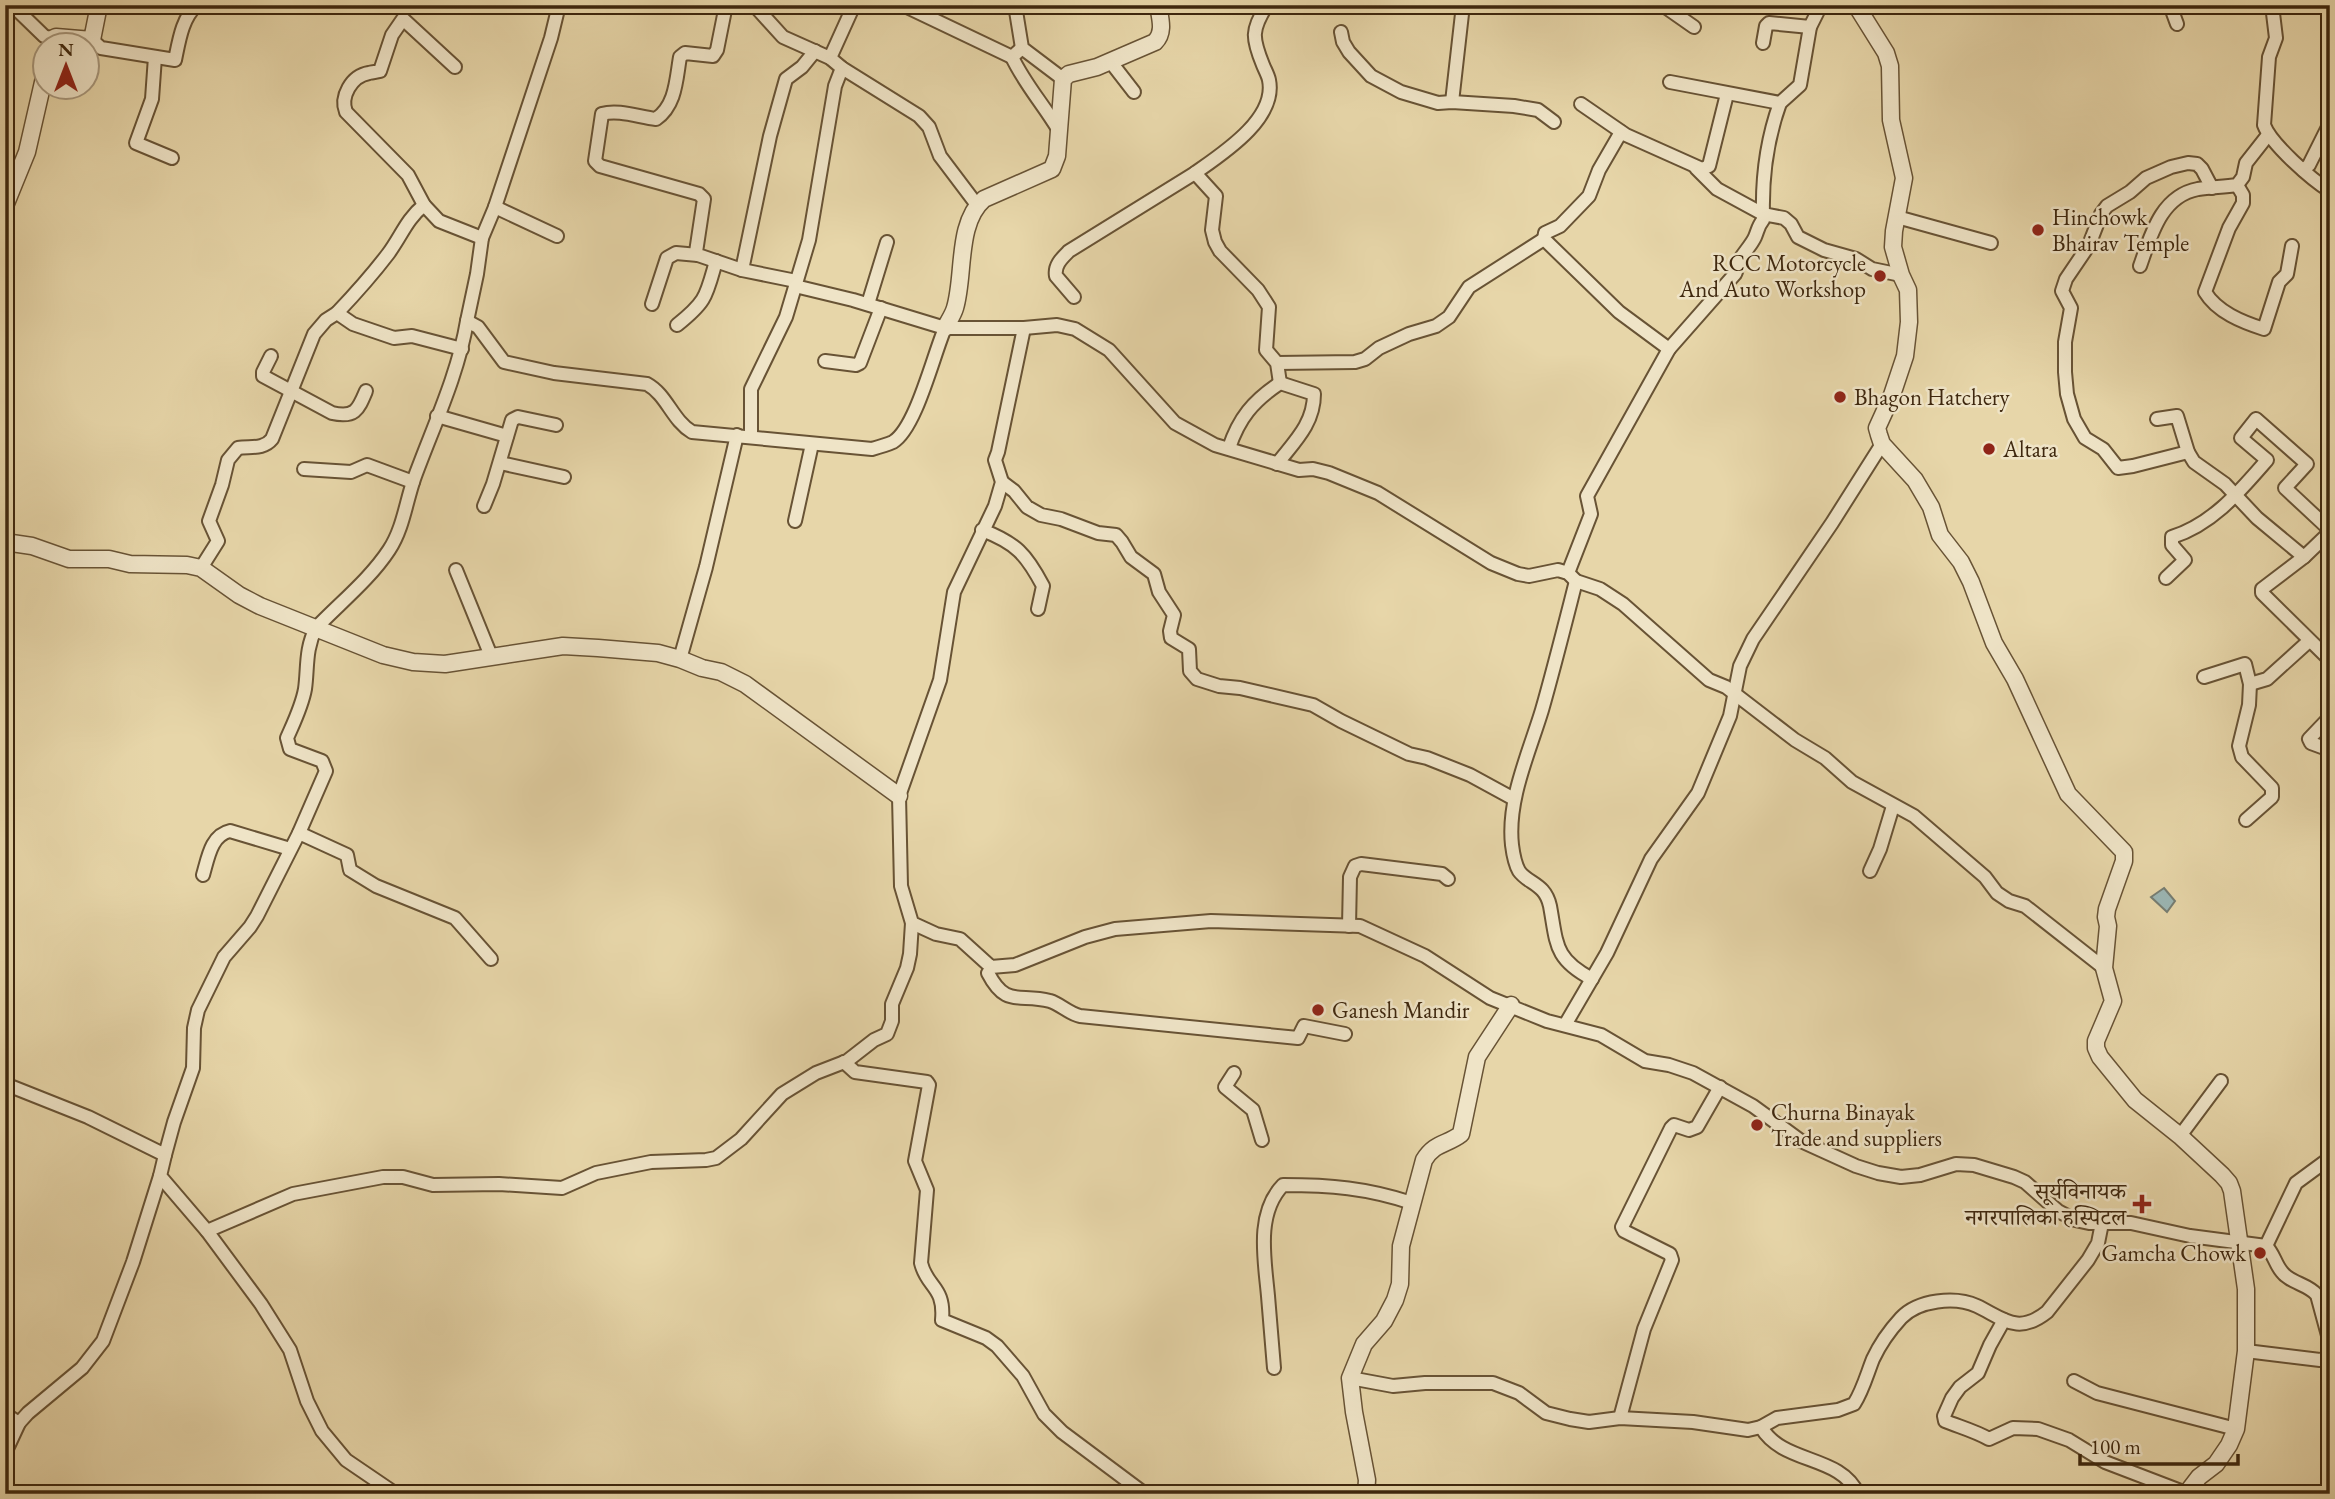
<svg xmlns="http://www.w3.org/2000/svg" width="2335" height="1499" font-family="'EB Garamond','Noto Serif Devanagari',serif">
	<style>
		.water { fill: #9bb6b4; stroke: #767d72; stroke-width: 2 }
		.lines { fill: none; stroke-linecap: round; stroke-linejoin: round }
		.minor-casing { stroke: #685335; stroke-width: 16 }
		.tertiary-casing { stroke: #685335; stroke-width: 19 }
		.minor { stroke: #efe4c7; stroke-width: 12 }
		.tertiary { stroke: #efe4c7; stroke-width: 16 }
		.poi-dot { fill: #8f2418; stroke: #efe4c7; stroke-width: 2.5 }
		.labels { text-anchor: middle; stroke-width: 5; stroke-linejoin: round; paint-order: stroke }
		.poi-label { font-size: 23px; fill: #3e270e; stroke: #efe4c7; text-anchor: start }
	</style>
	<rect width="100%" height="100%" fill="#e7d6a9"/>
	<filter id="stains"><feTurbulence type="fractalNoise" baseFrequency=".00286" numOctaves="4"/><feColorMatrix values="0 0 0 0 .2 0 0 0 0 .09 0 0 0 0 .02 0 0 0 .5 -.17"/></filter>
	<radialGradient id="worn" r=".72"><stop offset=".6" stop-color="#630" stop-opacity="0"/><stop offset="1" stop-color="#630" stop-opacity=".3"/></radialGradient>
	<path class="water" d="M2164,888L2175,901L2167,912L2151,897Z"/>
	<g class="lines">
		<defs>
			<g id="minor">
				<path d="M12,5L44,36L52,39"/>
				<path d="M726,5L717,50L713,56L685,53L680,57C676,80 676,105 656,119C639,117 618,109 602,114L595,161L600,166L699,194L704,199L696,252L698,255L742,270"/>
				<path d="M754,5L783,37L830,58L842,68L919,116L929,127L940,156L977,205"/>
				<path d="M903,5L1012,57L1022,48"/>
				<path d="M1015,5L1022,48L1063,79"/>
				<path d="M1267,5C1251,30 1252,38 1263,65C1265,70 1268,75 1269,80C1277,119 1222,154 1195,173L1216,196L1212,230L1215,242L1220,251L1258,290L1269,307L1266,350L1277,363L1280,383"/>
				<path d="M2170,5L2177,24"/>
				<path d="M2272,5L2276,38L2269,57L2264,125C2271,144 2312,180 2330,191"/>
				<path d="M1664,6L1694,27"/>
				<path d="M1341,32L1343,42L1349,52L1371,76L1401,92L1438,103L1452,102L1514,106L1538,110L1554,122"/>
				<path d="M92,40L101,48L175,60C179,41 182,18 197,5"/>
				<path d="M1763,43L1766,26L1769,23L1810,27"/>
				<path d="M155,57L152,99L136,143L172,158"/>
				<path d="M1012,57C1024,83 1043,104 1058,129"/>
				<path d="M830,58L854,5"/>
				<path d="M1110,61L1134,92"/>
				<path d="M455,67L403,19L392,35L380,71C376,72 372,72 369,73C351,76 340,97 346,112L408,175L424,205L439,221L482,238"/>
				<path d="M1670,82L1780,103L1800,85L1810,27L1821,5"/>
				<path d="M1452,102L1463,5"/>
				<path d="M1780,103C1767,139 1762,175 1763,214L1784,218L1791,224L1798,237L1824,250L1856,259L1872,269L1901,275"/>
				<path d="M1581,104L1626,135L1702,169L1709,166L1727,94"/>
				<path d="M1621,132L1599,170L1589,196L1560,226L1545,233L1544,239L1619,312L1669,349L1735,274C1737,271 1737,267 1738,263C1742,254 1751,246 1755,237C1758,230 1758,226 1763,220V214L1717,189L1696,168"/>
				<path d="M2303,170L2309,165L2330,123"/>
				<path d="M2237,185L2243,195V203L2229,228L2205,292C2217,312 2242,322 2264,329L2279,282L2287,274L2292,246"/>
				<path d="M495,207L557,236"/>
				<path d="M1897,217L1991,243"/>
				<path d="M2140,266C2151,235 2161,196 2198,189C2211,187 2224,187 2237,185L2243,177L2246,163L2268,135"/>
				<path d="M796,281L742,270L770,136L786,79L802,67L815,51"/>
				<path d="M795,286L853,300L945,328H1024L1057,325L1075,329L1109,350L1175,423L1215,445L1299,470L1313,469L1329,473L1378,493L1491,563L1518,574L1529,576L1558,570L1568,573L1576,581L1600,589L1623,604L1709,680L1726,687L1795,740L1825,758L1852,782L1914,816L1985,877L1997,893L2009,901L2025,906L2104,968"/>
				<path d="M1074,297L1056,276C1054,265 1062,258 1069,251L1195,173"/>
				<path d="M652,304L667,258L676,253L698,255"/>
				<path d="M868,304L887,242"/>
				<path d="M337,313C355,294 372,275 388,254C402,235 406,220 424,205"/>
				<path d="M467,321L477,274L482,238L495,207L551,38L559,5"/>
				<path d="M677,325C707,301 706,296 716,261"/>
				<path d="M1024,328L998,452L995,460L1002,482L995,506L954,592L940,680L899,796L901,886L912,923L936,934L960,939L991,967L1015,965L1085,937L1115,929L1211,921L1360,926L1425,956L1490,998L1547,1021L1601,1035L1645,1061L1669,1065L1693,1073L1753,1106L1801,1141L1856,1166L1878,1173L1901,1177L1920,1175L1956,1164L1974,1165L2014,1177L2025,1182L2058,1211L2075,1220L2089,1223H2131L2190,1236L2266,1246"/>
				<path d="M271,356L263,372V376L332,413C355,418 358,410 366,391"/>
				<path d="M825,361L856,365L860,363L881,308"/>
				<path d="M1277,363L1355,362L1365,359L1379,348L1409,334L1436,326L1449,317L1469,287L1544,239"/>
				<path d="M437,416L507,436"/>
				<path d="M2157,419L2177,416L2188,452L2194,462L2225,484L2257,518L2304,557L2330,532"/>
				<path d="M751,436V389L786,317L809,240L835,86L842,68"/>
				<path d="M1229,448C1239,418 1253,401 1280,383L1314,394C1314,424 1294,442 1277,464"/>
				<path d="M2188,452L2133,466L2118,468L2103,449L2085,438L2074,419L2067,394L2065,372V342L2071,308L2062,291L2066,279L2089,245L2101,214L2107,206L2130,192L2146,178L2171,167L2188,163L2197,164L2202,169L2212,188"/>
				<path d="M500,463L564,477"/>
				<path d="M304,469L351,472L367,465L413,482"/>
				<path d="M1002,482L1014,491L1027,507L1041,515L1061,519L1098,533L1116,535L1122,542L1131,557L1154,574L1159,592L1174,615L1170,631L1171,638L1189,649L1190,671L1197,679L1219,686L1240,688L1313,705L1341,721L1409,754L1427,758L1470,775L1514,799"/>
				<path d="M484,506L493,484L512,420L518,417L556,425"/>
				<path d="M795,521L812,444"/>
				<path d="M982,530C1016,543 1026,554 1043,586L1038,609"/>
				<path d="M2304,557L2262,589V593L2330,660"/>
				<path d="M201,568L218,541L209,521L222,485L228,460L238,448C250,446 263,450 272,439L314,334L326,320L337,313L353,324L394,338L412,336L462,349"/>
				<path d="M456,570L491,656"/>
				<path d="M1568,573L1591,514L1587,496L1669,349"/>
				<path d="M2166,578L2185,560L2172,545V537C2213,524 2240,491 2267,460L2241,438L2256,419L2307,464L2285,488L2330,530"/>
				<path d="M1576,581C1565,624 1554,668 1542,710C1529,753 1507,800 1512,845C1513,853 1515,864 1519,871C1528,884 1545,883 1550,906C1557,944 1554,959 1592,979"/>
				<path d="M680,659L706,567L737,435"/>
				<path d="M2204,677L2245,664L2250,684L2249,705L2239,746L2242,757L2272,788V797L2246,820"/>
				<path d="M2250,684L2267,679L2309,641"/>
				<path d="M2330,717L2309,739L2311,743L2330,750"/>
				<path d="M299,833L347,855L350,870L376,886L455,918L491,959"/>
				<path d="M1870,871L1880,849L1893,806"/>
				<path d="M203,875C208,858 211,835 230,831L290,849"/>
				<path d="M1349,926L1350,877L1355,866L1361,864L1442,874L1448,879"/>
				<path d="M988,973C1006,1008 1019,993 1050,1001C1060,1004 1068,1013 1080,1016L1298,1038L1304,1026L1345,1034"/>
				<path d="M1565,1025L1607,953L1651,859L1698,793L1730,716L1740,666L1753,639L1832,523L1882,444"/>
				<path d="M844,1062L855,1072L927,1082L929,1085L915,1161L927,1190L921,1263C927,1288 945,1286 942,1320L986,1338L997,1346L1023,1376L1044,1414L1062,1432L1145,1494"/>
				<path d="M1234,1073L1225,1087L1253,1110L1262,1140"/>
				<path d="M5,1084L88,1117L165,1155L160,1176L207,1231L261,1304L290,1350L307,1401L322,1431L346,1460L396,1494"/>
				<path d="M2180,1136L2221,1081"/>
				<path d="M165,1155L174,1122L193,1068L194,1028L198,1010L224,957L250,927L257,916L299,833L326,771L322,761L290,749L287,738C294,722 302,706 305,689C308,668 305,649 316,628C340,603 370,579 389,550C403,529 406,502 414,479C433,427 458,375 467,321L478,327L504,362L554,373L647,384C667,395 672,420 692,432L872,449C879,447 886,445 893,442C916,428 933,356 945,328"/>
				<path d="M207,1231L293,1194L383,1177H403L433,1185L499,1184L562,1188L596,1173L651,1162L706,1160L716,1158L741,1139L782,1094L816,1073L847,1061L874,1040L887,1034L892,1021V1004L907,968L910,954L912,923"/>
				<path d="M2266,1246C2274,1254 2275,1264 2282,1272C2290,1283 2308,1284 2317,1295L2330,1343"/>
				<path d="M2266,1246L2296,1183L2330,1158"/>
				<path d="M2004,1320L1990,1345L1978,1373L1960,1387L1952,1398L1944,1416L1945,1421C1960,1427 1975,1431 1989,1439L2013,1428L2038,1429L2069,1440L2105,1462L2186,1493"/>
				<path d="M2246,1351L2320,1360L2330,1358"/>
				<path d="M1274,1368C1272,1344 1270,1320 1268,1296C1265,1261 1255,1214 1283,1185C1330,1185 1367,1188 1412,1203"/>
				<path d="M1350,1378L1393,1386L1425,1383H1493L1519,1393L1546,1413L1570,1419L1589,1422L1620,1418L1693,1422L1748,1430L1761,1427L1777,1418L1838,1410L1854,1404C1863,1390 1867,1374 1873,1359C1880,1344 1890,1330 1901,1318C1918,1300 1955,1296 1977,1306C2004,1319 2018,1335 2047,1312L2088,1260L2098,1243L2102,1223"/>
				<path d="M2074,1381L2097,1393L2236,1429"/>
				<path d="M5,1414L19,1423"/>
				<path d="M1620,1418L1644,1329L1672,1260L1670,1254L1624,1231L1622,1227L1671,1128L1674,1125L1689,1130L1697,1127L1720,1087"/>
				<path d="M1761,1427C1783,1465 1840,1454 1858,1494"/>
				<path d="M5,1453L19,1423L28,1413L82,1368L103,1341L133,1262L160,1176"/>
			</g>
			<g id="tertiary">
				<path d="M1856,5L1886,53L1890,66L1891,120L1904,178L1894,231L1893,247L1901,275L1908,290L1909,322L1905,356L1892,395L1877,428L1879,435L1882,444L1915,480L1931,507L1940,535L1961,562L1971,582L1994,643L2015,679L2068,794L2124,852V861L2107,909L2106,917L2108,926L2104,968L2113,1001L2096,1041V1048L2100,1057L2135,1100L2180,1136L2222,1175L2229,1183L2232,1191L2246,1289V1351L2236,1429L2229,1445L2216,1464L2199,1477L2186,1494"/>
				<path d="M51,46L52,39L56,37L92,40L99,5"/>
				<path d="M5,206L27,152L46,69"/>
				<path d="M945,328C948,322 953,315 955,308C965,275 956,223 984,199L1052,169L1057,156L1063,79L1069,74L1097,67L1155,42C1165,32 1160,18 1158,5"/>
				<path d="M5,542L32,546L69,559H109L130,564L187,565L201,568L239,595L260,606L383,655L413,662L445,664L563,646L598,648L658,653L680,659L702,668L721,672L745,684L899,796"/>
				<path d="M1366,1494L1367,1480L1354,1412L1350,1378L1364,1344L1384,1321L1395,1300L1400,1284L1401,1246L1424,1160C1435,1142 1447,1145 1461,1134L1477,1057L1511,1005"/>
			</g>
		</defs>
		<use href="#minor" class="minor-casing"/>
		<use href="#tertiary" class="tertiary-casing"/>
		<use href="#minor" class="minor"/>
		<use href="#tertiary" class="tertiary"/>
	</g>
	<g class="poi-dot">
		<circle cx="2038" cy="230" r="7"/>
		<circle cx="1880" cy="276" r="7"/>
		<circle cx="1840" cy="397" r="7"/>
		<circle cx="1989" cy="449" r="7"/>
		<circle cx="1318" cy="1010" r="7"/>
		<circle cx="1757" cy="1125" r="7"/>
		<path d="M2138.5 1193.5h7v7h7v7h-7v7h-7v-7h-7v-7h7z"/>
		<circle cx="2260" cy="1253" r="7"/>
	</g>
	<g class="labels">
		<g class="poi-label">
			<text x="2052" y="225">Hinchowk<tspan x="2052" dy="26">Bhairav Temple</tspan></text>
			<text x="1866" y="271" text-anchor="end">RCC Motorcycle<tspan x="1866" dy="26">And Auto Workshop</tspan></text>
			<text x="1854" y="405">Bhagon Hatchery</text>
			<text x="2003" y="457">Altara</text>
			<text x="1332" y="1018">Ganesh Mandir</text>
			<text x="1771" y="1120">Churna Binayak<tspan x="1771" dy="26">Trade and suppliers</tspan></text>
			<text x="2126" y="1199" text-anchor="end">सूर्यविनायक<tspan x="2126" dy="26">नगरपालिका हस्पिटल</tspan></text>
			<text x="2246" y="1261" text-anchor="end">Gamcha Chowk</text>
		</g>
	</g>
	<rect width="2335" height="1499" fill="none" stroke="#e7d6a9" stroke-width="28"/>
	<rect x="7" y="7" width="2321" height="1485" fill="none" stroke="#3e270e" stroke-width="3.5"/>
	<rect x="14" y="14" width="2307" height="1471" fill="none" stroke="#3e270e" stroke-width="2"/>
	<g transform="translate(66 66)"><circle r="33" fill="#efe4c7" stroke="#a8987d" stroke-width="2"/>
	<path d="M0-5L12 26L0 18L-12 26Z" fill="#8f2418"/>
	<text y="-10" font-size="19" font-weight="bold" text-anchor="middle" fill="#3e270e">N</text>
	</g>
	<path d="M2080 1454v10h158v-10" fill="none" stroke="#3e270e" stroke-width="3.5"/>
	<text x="2090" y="1454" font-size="21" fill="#3e270e" stroke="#efe4c7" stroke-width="5" paint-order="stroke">100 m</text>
	<rect width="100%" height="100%" filter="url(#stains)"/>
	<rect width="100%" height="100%" fill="url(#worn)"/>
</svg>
